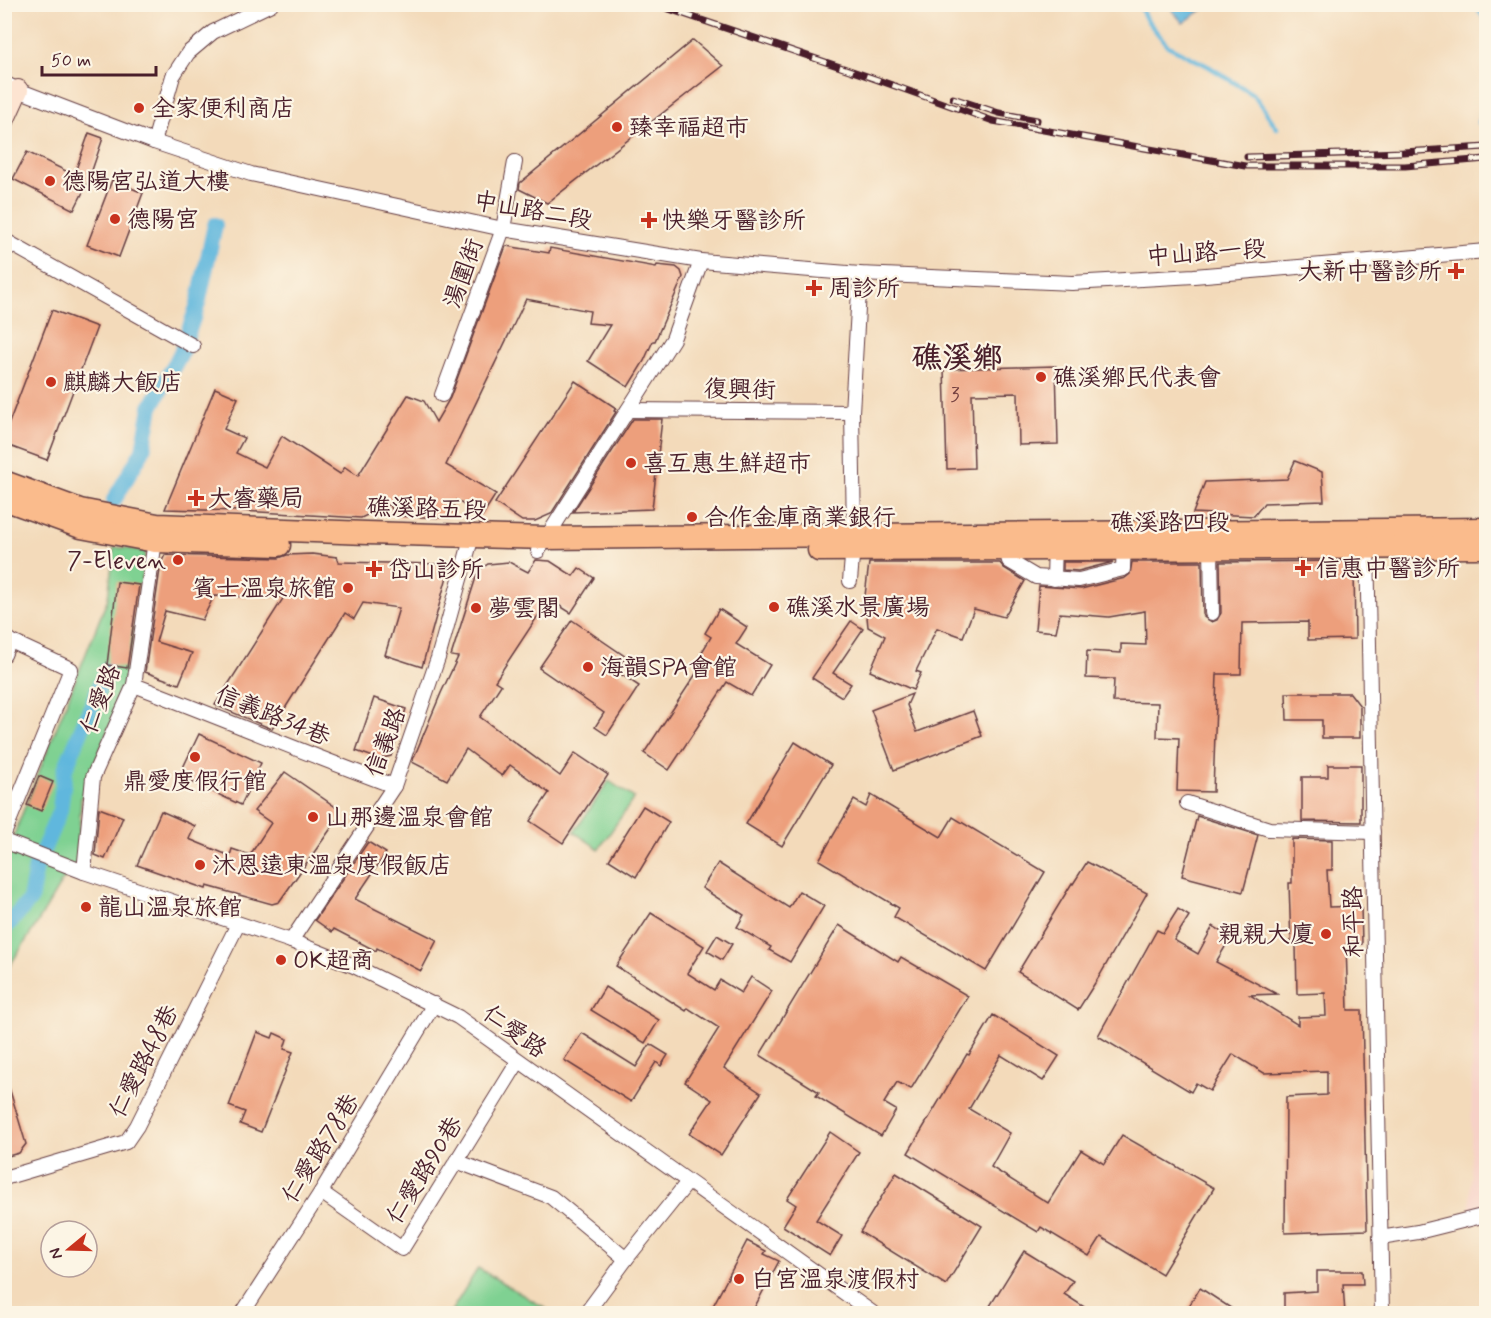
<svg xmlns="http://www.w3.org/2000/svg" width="1491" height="1318" font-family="Mynerve,'LXGW WenKai TC',sans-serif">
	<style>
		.built { fill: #f7d1c7 }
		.green { fill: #7fd192; stroke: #64785e; stroke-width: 1.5 }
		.water { fill: #60b7dd; stroke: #556b84; stroke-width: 1.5 }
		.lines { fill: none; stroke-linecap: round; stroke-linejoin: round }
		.stream { stroke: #60b7dd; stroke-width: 4.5 }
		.canal { stroke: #60b7dd; stroke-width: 16 }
		.building { fill: #ed9f7b }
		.street-casing { stroke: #633b40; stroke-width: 16 }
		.secondary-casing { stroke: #633b40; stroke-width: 22 }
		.primary-casing { stroke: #633b40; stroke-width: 25 }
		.street { stroke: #fff; stroke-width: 14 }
		.secondary { stroke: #fde4d1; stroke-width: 20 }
		.primary { stroke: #fabb8c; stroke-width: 22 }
		.rail-casing { stroke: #4a1f2b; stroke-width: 7 }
		.rail { stroke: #fcf5e5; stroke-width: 4.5; stroke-dasharray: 14; stroke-linecap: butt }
		.poi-dot { fill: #c8321e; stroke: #fcf5e5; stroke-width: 2 }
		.labels { text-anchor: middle; stroke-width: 4.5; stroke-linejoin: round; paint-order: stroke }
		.number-label { font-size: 21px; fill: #733f3f }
		.poi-label { font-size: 24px; fill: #4a1f2b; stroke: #fcf5e5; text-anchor: start }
		.street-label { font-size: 24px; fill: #4a1f2b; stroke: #fcf5e5 }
		.district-label { font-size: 30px; font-weight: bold; fill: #4a1f2b; stroke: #fcf5e5 }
	</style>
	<rect width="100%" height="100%" fill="#fcf5e5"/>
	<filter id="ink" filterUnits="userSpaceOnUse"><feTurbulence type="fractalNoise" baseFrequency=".0167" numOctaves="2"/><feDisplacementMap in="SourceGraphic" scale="12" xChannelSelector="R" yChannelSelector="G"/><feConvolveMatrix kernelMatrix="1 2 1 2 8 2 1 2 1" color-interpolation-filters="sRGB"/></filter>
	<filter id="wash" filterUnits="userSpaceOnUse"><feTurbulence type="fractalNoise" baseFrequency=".008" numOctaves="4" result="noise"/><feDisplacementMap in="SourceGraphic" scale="24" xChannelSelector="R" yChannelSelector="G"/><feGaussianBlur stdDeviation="1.35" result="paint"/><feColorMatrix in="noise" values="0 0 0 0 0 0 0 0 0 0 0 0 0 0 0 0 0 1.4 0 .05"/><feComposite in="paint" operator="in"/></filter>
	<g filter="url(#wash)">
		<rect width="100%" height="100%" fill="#f3daba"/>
		<path class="built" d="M1484,560H1486V1209L1470,1213L1476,780Z"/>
		<g class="green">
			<path d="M114,547L146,551L127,682L81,798L77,871L62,881L38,922L5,973V857L108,598Z"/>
			<path d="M609,781L634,798L599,849L574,832Z"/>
			<path d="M478,1268L553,1313H450Z"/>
		</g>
		<path class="water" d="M1168,5H1209L1183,23Z"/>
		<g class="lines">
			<g class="stream">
				<path d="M1139,4L1146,19L1168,46L1208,66L1254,95L1277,128"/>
				<path d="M1479,4L1478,9L1486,21"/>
				<path d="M1479,123L1486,95"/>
			</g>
			<g class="canal">
				<path d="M114,500L143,450L151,407L181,353L198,304L215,225"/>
				<path d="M4,929L30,900L36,867L60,810L65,769L106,671"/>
			</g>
		</g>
		<g id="blocks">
			<g class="building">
				<path d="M693,40L723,66L547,203L519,189L520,183Z"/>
				<path d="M89,133L103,138L88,182L74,210L13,179L27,152L74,175Z"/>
				<path d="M112,180L143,193L119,257L87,245Z"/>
				<path d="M506,246L549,253L550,248L656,267L657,265L676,267L681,271L683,277L655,341H653L644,361L628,387L588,361L610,325L588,323L590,311L526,299L446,465L496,494L482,516L456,500L449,518L394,516L390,504L361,518L241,511L165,509L215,388L238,398L224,429L244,438L236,453L265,467L282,436L340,474L345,467L358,476L408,395L424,401L436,422L450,398Z"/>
				<path d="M52,310L97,327L47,460L4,444V436Z"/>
				<path d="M1056,366L1058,444L1019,445L1018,393L972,394L974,468L947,469L944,369Z"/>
				<path d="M575,381L616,408L614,411L616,412L551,514L535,521H522L495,503Z"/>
				<path d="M633,419H662L652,509L573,512Z"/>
				<path d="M1295,461L1322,472L1324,501L1264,503L1254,516L1193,513L1205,482L1287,479Z"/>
				<path d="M312,554L337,557L339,562L439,564L448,573L422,667L385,655L399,608L363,603L354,619L345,613L272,729L215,705L284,597L214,596L202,620L165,611L156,642L192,653L179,684L145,672L161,563L165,555L279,558L287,555Z"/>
				<path d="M536,560L550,561L573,576L579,568L594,578L571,613L549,599L495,681L501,685L480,717L560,776L575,753L608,775L563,843L530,821L549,793L510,765L502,776L466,749L447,780L412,762L441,693L458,657L451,656L478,571L488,564L509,562L528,572Z"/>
				<path d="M1350,561L1354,566L1355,639L1308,640V622L1242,623L1241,674H1217L1213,792L1177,791L1179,738L1157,737L1158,703L1113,702L1114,679L1086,678L1087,651L1121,653V644L1146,645L1145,611L1109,617L1060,613L1056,632L1035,630L1039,586L1081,589L1125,578L1130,574L1132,562H1202L1203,614L1205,618L1212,622L1217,620L1221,613L1220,562Z"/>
				<path d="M1063,562H1113L1078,571L1063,570Z"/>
				<path d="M869,563H1000L1004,568L1025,581L1004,617L974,609L963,637L937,628L916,671L921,673L913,690L870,671L885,636L868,627L865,596Z"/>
				<path d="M117,582L139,585L127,668L107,665Z"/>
				<path d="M719,609L747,627L736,644L770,665L751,696L727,682L669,770L644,753L705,660L699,657L711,637L705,633Z"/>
				<path d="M572,620L626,657L616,671L639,686L607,735L595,727L604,713L539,668Z"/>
				<path d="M851,621L863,629L833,673L851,684L842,697L812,678Z"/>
				<path d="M1286,693H1350L1360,706V738H1322V720H1287Z"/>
				<path d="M912,694L907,705L917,732L973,711L982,736L894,770L871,710Z"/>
				<path d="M374,698L406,709L391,756L379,759L356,751Z"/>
				<path d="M199,734L261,763L241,805L179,776Z"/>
				<path d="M795,742L831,765L782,846L746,824Z"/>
				<path d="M1328,765H1361V822L1302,821V777H1328Z"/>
				<path d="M285,772L337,808L339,817L279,902L272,904L207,886L206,889L137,865L161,811L195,826L189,839L230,856L232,849L250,855L271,823L254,811Z"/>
				<path d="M39,776L53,782L41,811L27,805Z"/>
				<path d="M871,795L941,837L953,817L1045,872L986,971L894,917L899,908L819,860L854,800L866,807Z"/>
				<path d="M643,806L669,822L636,877L609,860Z"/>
				<path d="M99,808L123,817L105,859L95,855Z"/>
				<path d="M1197,816L1258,835L1243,892L1182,876Z"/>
				<path d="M1292,839L1332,840V870H1327L1329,907L1361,906L1362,944H1346L1348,1010H1362L1367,1230L1285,1233L1286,1097L1327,1095V1071L1264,1073L1233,1054L1210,1091L1196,1083L1191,1092L1098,1036L1157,930L1163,933L1178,909L1189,916L1174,940L1198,954L1213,926L1231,937L1216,962L1277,994L1250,995L1298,1025V1017L1326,1016L1325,993L1297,994L1296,945H1291L1289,883H1292Z"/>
				<path d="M368,842L386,853L355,899L437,940L421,971L377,948L376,951L334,929L332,932L315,920Z"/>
				<path d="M1087,862L1147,893L1100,975L1078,1010L1018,972L1072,883L1073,884Z"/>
				<path d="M718,863L789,908L799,891L824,906L790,962L769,950L771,947L737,927L744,915L702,888Z"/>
				<path d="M651,913L704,946L687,973L714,990L720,980L741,993L751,977L772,991L724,1068L761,1093L721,1155L689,1134L712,1100L685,1082L719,1028L688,1008L686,1011L616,966Z"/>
				<path d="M839,925L898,962L901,957L968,996L911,1089L897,1082L884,1103L896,1110L881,1136L816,1096L819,1092L760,1055Z"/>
				<path d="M717,935L732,944L722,960L707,951Z"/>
				<path d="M605,987L659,1020L645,1043L591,1010Z"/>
				<path d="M993,1015L1059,1056L1043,1081L1001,1055L969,1109L1010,1133L991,1167L1048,1203L1081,1150L1104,1164L1122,1135L1214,1188L1162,1274L1101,1237L1089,1256L1041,1227L1038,1232L908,1153L967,1054L969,1055Z"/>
				<path d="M257,1032L272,1038L274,1033L287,1039L284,1049L293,1052L261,1132L240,1124L245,1112L229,1106Z"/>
				<path d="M582,1033L636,1067L650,1044L668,1055L661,1066L656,1062L631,1102L564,1060Z"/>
				<path d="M4,1084H8L26,1144L19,1153L4,1157Z"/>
				<path d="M830,1132L859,1152L816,1220L842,1236L830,1256L783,1226L796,1205L787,1199Z"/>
				<path d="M896,1173L982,1226L946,1285L860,1232Z"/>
				<path d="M747,1241L766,1251L764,1254L779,1261L751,1314H727L713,1306Z"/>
				<path d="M1024,1251L1073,1281L1064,1294L1095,1314H985Z"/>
				<path d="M1317,1271H1362L1363,1284H1343L1345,1314H1284V1293L1317,1291Z"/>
				<path d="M1200,1288L1240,1314H1184Z"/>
			</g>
		</g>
	</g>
	<g filter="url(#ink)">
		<use href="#blocks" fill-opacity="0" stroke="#633b40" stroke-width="1.5"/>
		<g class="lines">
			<defs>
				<g id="street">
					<path d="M4,83L18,90L154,142L251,174L503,229L701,261L860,274L1072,283L1194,276L1486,251"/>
					<path d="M154,142L173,76L188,53L213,32L271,4"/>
					<path d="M4,240L193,346"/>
					<path d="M442,395L503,229L515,162"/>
					<path d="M628,410L852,412"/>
					<path d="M1367,542L1382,1314"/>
					<path d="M1211,543L1212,613"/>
					<path d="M1005,545L1009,561L1036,577L1079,580L1123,569L1124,542"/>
					<path d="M538,551L673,339L701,261"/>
					<path d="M1054,579L1055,542"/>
					<path d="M850,581L854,534L852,412L860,274"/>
					<path d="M4,638L71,669L4,834"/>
					<path d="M4,655L10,640"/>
					<path d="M134,685C221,718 307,754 394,786"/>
					<path d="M1187,803L1269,829L1373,832"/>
					<path d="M4,841L84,872L291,941L354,966L458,1017L874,1314"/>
					<path d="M84,872L93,777L134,685L155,541"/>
					<path d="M291,941L394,786L438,658L472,536"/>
					<path d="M456,1161L551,1197L626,1259"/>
					<path d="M4,1178L126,1142L137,1126L238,924"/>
					<path d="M321,1192L402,1249L518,1062"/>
					<path d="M1380,1238L1418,1232L1486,1215"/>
					<path d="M242,1314L321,1192L434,1004"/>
					<path d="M589,1314L587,1312L626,1259L688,1182"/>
				</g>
				<path id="secondary" d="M4,121L18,90"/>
				<g id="primary">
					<path d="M4,482L80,510L157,525L367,533L546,538L1486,529"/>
					<path d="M4,499L81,527L155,541L279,545"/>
					<path d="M819,550L1486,547"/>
				</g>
			</defs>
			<use href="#street" class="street-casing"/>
			<use href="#secondary" class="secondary-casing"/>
			<use href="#primary" class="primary-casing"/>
			<use href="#street" class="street"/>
			<use href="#secondary" class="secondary"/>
			<use href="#primary" class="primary"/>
			<defs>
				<g id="rail">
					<path d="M654,4L864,75L993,121L1245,166H1405L1486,159"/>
					<path d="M953,98L999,113L1037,120"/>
					<path d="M1247,157L1403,152L1486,147"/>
				</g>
			</defs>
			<use href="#rail" class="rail-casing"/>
			<use href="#rail" class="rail"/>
		</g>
	</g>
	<g class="poi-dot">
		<circle cx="139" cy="108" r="6"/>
		<circle cx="617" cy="127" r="6"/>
		<circle cx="50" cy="181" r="6"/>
		<circle cx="115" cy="219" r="6"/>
		<path d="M646 211h6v6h6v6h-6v6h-6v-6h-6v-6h6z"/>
		<path d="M1453 262h6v6h6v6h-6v6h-6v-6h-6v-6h6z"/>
		<path d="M811 279h6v6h6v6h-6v6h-6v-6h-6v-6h6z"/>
		<circle cx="1041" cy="377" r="6"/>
		<circle cx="51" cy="382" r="6"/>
		<circle cx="631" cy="463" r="6"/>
		<path d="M193 489h6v6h6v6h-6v6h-6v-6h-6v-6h6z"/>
		<circle cx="692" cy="517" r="6"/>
		<circle cx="178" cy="560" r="6"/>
		<path d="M1300 559h6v6h6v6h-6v6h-6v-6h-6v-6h6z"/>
		<path d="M371 560h6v6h6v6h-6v6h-6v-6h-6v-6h6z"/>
		<circle cx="348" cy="588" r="6"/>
		<circle cx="774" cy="607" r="6"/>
		<circle cx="476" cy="608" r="6"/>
		<circle cx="588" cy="667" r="6"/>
		<circle cx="195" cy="757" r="6"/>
		<circle cx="313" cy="817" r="6"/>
		<circle cx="200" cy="865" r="6"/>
		<circle cx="86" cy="907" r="6"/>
		<circle cx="1326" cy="934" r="6"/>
		<circle cx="281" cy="960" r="6"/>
		<circle cx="739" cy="1279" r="6"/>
	</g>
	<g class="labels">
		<g class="number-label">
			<text x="955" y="401">3</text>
		</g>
		<g class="poi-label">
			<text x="151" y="116">全家便利商店</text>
			<text x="629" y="135">臻幸福超市</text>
			<text x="62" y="189">德陽宮弘道大樓</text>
			<text x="127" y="227">德陽宮</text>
			<text x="662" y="228">快樂牙醫診所</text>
			<text x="1442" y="279" text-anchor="end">大新中醫診所</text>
			<text x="828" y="296">周診所</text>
			<text x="1053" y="385">礁溪鄉民代表會</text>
			<text x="63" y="390">麒麟大飯店</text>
			<text x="643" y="471">喜互惠生鮮超市</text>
			<text x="208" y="506">大睿藥局</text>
			<text x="704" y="525">合作金庫商業銀行</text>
			<text x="166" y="568" text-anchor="end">7-Eleven</text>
			<text x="1316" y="576">信惠中醫診所</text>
			<text x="388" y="577">岱山診所</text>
			<text x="336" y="596" text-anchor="end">賓士溫泉旅館</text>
			<text x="786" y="615">礁溪水景廣場</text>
			<text x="488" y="616">夢雲閣</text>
			<text x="600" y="675">海韻SPA會館</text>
			<text x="195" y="789" text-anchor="middle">鼎愛度假行館</text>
			<text x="325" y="825">山那邊溫泉會館</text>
			<text x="212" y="873">沐恩遠東溫泉度假飯店</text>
			<text x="98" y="915">龍山溫泉旅館</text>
			<text x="1314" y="942" text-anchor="end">親親大廈</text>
			<text x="293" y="968">OK超商</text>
			<text x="751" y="1287">白宮溫泉渡假村</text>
		</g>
		<g class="street-label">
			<text transform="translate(533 210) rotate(10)" y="8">中山路二段</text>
			<text transform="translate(1206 252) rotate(-4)" y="8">中山路一段</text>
			<text transform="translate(463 273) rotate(-70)" y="8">湯圍街</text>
			<text transform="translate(740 389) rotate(1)" y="8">復興街</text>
			<text transform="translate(427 508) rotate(2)" y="8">礁溪路五段</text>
			<text x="1170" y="530">礁溪路四段</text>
			<text transform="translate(100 699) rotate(-69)" y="8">仁愛路</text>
			<text transform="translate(273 715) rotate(22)" y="8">信義路34巷</text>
			<text transform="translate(385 742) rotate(-69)" y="8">信義路</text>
			<text transform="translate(1353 922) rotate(-91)" y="8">和平路</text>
			<text transform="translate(515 1031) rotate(36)" y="8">仁愛路</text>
			<text transform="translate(143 1061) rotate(-63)" y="8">仁愛路48巷</text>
			<text transform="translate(320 1148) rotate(-58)" y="8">仁愛路78巷</text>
			<text transform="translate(424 1170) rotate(-58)" y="8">仁愛路90巷</text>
		</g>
		<g class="district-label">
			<text x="957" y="367">礁溪鄉</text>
		</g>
	</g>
	<rect width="1491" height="1318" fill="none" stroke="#fcf5e5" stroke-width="24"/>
	<g transform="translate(69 1249) rotate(251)"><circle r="28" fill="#fcf5e5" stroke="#b59f9b" stroke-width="1.5"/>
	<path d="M0-4.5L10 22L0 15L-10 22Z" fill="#c8321e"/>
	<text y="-9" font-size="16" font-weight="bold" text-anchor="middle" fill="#4a1f2b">N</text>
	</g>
	<path d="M42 66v9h114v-9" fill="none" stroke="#4a1f2b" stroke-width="3"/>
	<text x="51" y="66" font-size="18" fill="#4a1f2b" stroke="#fcf5e5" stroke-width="4.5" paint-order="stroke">50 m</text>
</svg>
